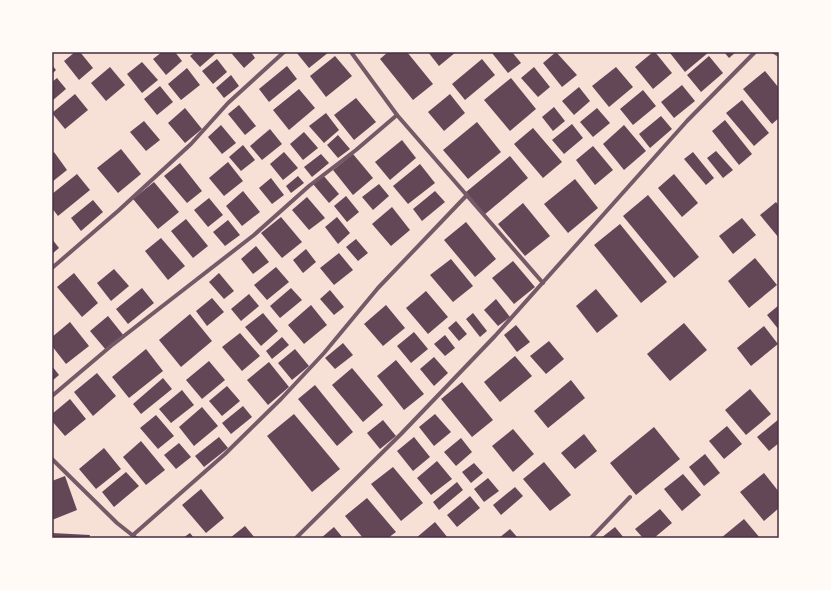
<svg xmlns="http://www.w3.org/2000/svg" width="831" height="590" font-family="'Varela Round',sans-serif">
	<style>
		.building { fill: #644757 }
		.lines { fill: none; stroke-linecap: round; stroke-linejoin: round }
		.minor { stroke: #755966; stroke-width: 4 }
		.neatline { fill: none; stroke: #4a2c40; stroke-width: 1.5 }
	</style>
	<rect width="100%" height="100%" fill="#f7e1d7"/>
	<g class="building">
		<path d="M75,52H80L93,68L79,80L64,61Z"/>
		<path d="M162,52H175L182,61L166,75L153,59Z"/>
		<path d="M195,52H215L216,53L200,67L190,56Z"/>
		<path d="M234,52H251L255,58L244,68L232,54Z"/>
		<path d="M296,52H329L309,68Z"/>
		<path d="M388,52H407L433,84L413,100L380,59Z"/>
		<path d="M428,52H456L439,66Z"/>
		<path d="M493,52H512L521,63L508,73L492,53Z"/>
		<path d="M556,52L577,75L562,87L543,63Z"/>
		<path d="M653,52H655L672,73L653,89L635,67Z"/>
		<path d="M672,52H709L685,72L670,53Z"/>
		<path d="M724,52H736L729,58Z"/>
		<path d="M335,56L352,76L326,97L310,76Z"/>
		<path d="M709,56L723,73L701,92L687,75Z"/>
		<path d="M217,59L227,72L213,84L202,71Z"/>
		<path d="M482,59L495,75L465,100L452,84Z"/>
		<path d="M142,62L158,80L142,93L127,74Z"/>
		<path d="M52,65L56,70L52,74Z"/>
		<path d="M287,66L297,79L269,102L259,89Z"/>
		<path d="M110,67L125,85L106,101L91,83Z"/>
		<path d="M534,67L550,87L538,97L521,78Z"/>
		<path d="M616,67L633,87L609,107L592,86Z"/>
		<path d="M187,68L200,85L181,100L168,84Z"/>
		<path d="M765,71L779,88V118L772,124L743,89Z"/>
		<path d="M231,75L239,86L224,98L216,88Z"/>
		<path d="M57,78L66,89L52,101V82Z"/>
		<path d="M511,78L536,109L510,131L484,100Z"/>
		<path d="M682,85L695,101L674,118L661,102Z"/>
		<path d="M160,86L173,102L157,115L144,99Z"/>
		<path d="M579,87L590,101L574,115L562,101Z"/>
		<path d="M299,89L315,108L289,130L273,110Z"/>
		<path d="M643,90L656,106L633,125L620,109Z"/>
		<path d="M75,94L88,110L65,129L52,113Z"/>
		<path d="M450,94L465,113L444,131L428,112Z"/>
		<path d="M356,98L376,122L354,140L334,115Z"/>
		<path d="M742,100L769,133L754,146L726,113Z"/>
		<path d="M239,105L256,126L245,135L228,114Z"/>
		<path d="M554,107L565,121L553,131L542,117Z"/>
		<path d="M185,108L202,129L185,143L168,123Z"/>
		<path d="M597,108L610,123L593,137L580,122Z"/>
		<path d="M326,113L339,130L324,143L309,126Z"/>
		<path d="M661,116L672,129L650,148L639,134Z"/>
		<path d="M725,120L752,154L739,165L712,131Z"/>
		<path d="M144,121L160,140L146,151L130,132Z"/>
		<path d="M477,122L501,152L468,179L443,150Z"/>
		<path d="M572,124L583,138L564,154L552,140Z"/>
		<path d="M221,125L236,143L222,154L208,137Z"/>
		<path d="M624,125L646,151L624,170L603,144Z"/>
		<path d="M533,128L562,162L543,178L514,144Z"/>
		<path d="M270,129L282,144L262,160L250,146Z"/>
		<path d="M304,132L318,148L303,160L290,144Z"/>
		<path d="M338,135L350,149L338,158L327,145Z"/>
		<path d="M402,140L416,158L390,180L375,162Z"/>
		<path d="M243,145L255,160L241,171L229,157Z"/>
		<path d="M593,146L613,170L595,185L576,160Z"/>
		<path d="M121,149L141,174L118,193L97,168Z"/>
		<path d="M716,151L733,170L723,178L707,158Z"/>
		<path d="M54,152L67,170L52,182V154Z"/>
		<path d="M284,152L298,168L283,180L270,164Z"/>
		<path d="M693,152L714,178L706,185L684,159Z"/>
		<path d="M321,154L329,163L312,177L304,167Z"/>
		<path d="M353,154L373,178L353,195L333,170Z"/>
		<path d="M510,156L528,178L484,215L466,192Z"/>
		<path d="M228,162L243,181L224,196L209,178Z"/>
		<path d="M180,163L202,191L187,203L164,176Z"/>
		<path d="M420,164L435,183L408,204L393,186Z"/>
		<path d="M77,174L90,190L58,216L52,208V194Z"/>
		<path d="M674,174L698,203L682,217L658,188Z"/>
		<path d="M323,175L339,194L329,203L313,184Z"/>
		<path d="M298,176L304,183L291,193L286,186Z"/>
		<path d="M271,178L284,195L272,204L259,188Z"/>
		<path d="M575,179L598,208L568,233L544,204Z"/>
		<path d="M154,182L179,212L158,229L133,199Z"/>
		<path d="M379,184L389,196L373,210L362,197Z"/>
		<path d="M243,191L260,212L242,226L226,206Z"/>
		<path d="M435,191L445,202L422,221L413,209Z"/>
		<path d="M648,195L699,257L674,278L623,216Z"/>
		<path d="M346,196L359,212L347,222L334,206Z"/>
		<path d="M307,197L325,218L309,230L292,210Z"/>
		<path d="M209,198L223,215L208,227L194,210Z"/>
		<path d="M93,200L103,212L81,231L71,218Z"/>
		<path d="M776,202L779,206V238L760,215Z"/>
		<path d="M523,203L550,236L525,256L498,224Z"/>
		<path d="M392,207L410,230L391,246L372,224Z"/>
		<path d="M281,217L302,242L282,258L261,233Z"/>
		<path d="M337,217L350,233L338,244L325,227Z"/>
		<path d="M742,218L756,235L733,254L719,236Z"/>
		<path d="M186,219L208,246L193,258L171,231Z"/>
		<path d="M228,220L240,235L225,246L213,232Z"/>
		<path d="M466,222L496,259L475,277L444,240Z"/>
		<path d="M620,224L667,282L641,303L594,245Z"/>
		<path d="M161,238L185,266L168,280L145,251Z"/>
		<path d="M52,239L59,248L52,254Z"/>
		<path d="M356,239L368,253L358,261L346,247Z"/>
		<path d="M256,246L269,262L253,274L241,259Z"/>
		<path d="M306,249L316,262L303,273L293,260Z"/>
		<path d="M339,253L353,270L334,285L320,268Z"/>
		<path d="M755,258L777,285L749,308L728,281Z"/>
		<path d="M451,259L473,286L453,302L430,275Z"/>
		<path d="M513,261L535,287L514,304L492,278Z"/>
		<path d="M276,267L289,282L267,300L254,285Z"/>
		<path d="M114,269L129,286L111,301L97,283Z"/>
		<path d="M74,273L98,303L82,317L57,287Z"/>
		<path d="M219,273L234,291L224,299L209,282Z"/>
		<path d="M142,288L154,303L128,324L116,309Z"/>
		<path d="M291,288L302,300L280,318L270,306Z"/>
		<path d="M596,289L618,316L597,333L576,306Z"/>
		<path d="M330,290L344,307L334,315L320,299Z"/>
		<path d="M426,291L448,317L428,334L406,308Z"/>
		<path d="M249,294L259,306L241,321L231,309Z"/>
		<path d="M212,298L224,312L207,326L196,311Z"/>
		<path d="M496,299L510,317L498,326L484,310Z"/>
		<path d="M311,305L327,325L304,344L288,325Z"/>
		<path d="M386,305L405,328L383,346L364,324Z"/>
		<path d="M779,305V330L767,315Z"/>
		<path d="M263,313L278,331L261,346L245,327Z"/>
		<path d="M473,313L487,331L480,337L466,319Z"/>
		<path d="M190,314L212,341L181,367L159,340Z"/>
		<path d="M108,316L124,336L106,350L90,331Z"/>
		<path d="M456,321L467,334L459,341L448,328Z"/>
		<path d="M70,322L89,346L66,364L52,346V337Z"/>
		<path d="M684,323L707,350L670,381L647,354Z"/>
		<path d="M516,325L530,342L517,352L504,335Z"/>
		<path d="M764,326L778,344L751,366L737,348Z"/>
		<path d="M414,332L428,349L411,363L397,346Z"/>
		<path d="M240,333L260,356L242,371L222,347Z"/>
		<path d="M445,335L455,348L445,356L434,344Z"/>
		<path d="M282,337L289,345L272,359L266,351Z"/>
		<path d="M549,341L564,359L546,374L530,356Z"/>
		<path d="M343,343L353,355L335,369L325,358Z"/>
		<path d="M146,349L163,371L129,398L112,377Z"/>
		<path d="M295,349L309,366L292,380L278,363Z"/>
		<path d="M515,356L532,376L500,402L484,382Z"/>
		<path d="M434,357L448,373L434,386L420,369Z"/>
		<path d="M396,360L424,394L404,410L377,376Z"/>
		<path d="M209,361L225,380L202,399L186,380Z"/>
		<path d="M269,362L289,387L268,405L247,380Z"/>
		<path d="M52,366L59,375L52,381Z"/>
		<path d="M352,368L383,405L363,422L332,385Z"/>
		<path d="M97,373L116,396L93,416L74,392Z"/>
		<path d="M163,378L172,389L141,414L133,404Z"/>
		<path d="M571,380L585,398L548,428L534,411Z"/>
		<path d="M462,382L493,420L472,437L441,399Z"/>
		<path d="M315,385L353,432L337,446L298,399Z"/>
		<path d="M227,386L240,401L222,416L209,401Z"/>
		<path d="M750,389L771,414L746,435L725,410Z"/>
		<path d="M182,390L194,405L171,423L159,409Z"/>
		<path d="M70,399L86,419L65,436L52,421V414Z"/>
		<path d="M243,406L252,417L231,434L222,423Z"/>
		<path d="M202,407L218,426L194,446L179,427Z"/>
		<path d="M294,414L340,469L312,492L267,436Z"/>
		<path d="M435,414L451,432L434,446L419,427Z"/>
		<path d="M156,415L174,436L158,449L140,428Z"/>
		<path d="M779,419V443L769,451L757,437Z"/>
		<path d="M383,420L396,436L380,449L367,433Z"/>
		<path d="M727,426L742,444L724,459L709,441Z"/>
		<path d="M654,427L680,459L636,495L610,463Z"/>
		<path d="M513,429L534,454L513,472L492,446Z"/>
		<path d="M584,434L597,451L575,469L561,453Z"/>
		<path d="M219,437L228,448L204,467L195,456Z"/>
		<path d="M414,437L430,457L413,471L397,451Z"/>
		<path d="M461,438L472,452L456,466L444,452Z"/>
		<path d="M141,441L165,470L146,485L123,457Z"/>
		<path d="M179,443L191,457L176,469L164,455Z"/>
		<path d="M104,448L121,469L96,489L79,469Z"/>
		<path d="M705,454L720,473L704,486L689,467Z"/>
		<path d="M437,461L452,479L431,495L417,478Z"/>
		<path d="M544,462L571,495L550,511L523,479Z"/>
		<path d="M474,463L483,473L471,483L462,472Z"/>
		<path d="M393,467L423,503L401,521L371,484Z"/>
		<path d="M126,472L139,486L114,507L102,492Z"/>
		<path d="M764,473L779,492V508L764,521L740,492Z"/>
		<path d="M683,474L701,495L682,511L664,489Z"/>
		<path d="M65,476L77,510L52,520V481Z"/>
		<path d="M488,478L499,491L484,502L474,489Z"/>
		<path d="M457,482L463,490L439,510L433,502Z"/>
		<path d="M515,487L523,496L501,515L493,505Z"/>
		<path d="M201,489L224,518L206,533L182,505Z"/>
		<path d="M470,496L480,508L457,527L447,515Z"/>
		<path d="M367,498L396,532L388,538H363L345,516Z"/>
		<path d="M660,509L672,523L654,538H643L635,529Z"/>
		<path d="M744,519L760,538H721Z"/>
		<path d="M435,522L448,538H416Z"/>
		<path d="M245,526L255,538H230Z"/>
		<path d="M334,527L343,538H321Z"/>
		<path d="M615,527L624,538H601Z"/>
		<path d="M510,529L518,538H499Z"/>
		<path d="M52,533L90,535L89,538H52Z"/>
		<path d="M190,533L194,538H183Z"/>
	</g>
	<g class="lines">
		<g class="minor">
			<path d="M351,52L397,115L543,283"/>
			<path d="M774,52L779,55"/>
			<path d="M52,268L118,211L191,144L228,103L284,52"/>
			<path d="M52,396L111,346L254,235L309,186L356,150L397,115"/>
			<path d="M52,459L117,523L136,538"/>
			<path d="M133,535L225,454L281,399L324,353L378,288L467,195"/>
			<path d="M296,538L401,434L495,336L687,121L755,52"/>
			<path d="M591,538L630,497"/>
		</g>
	</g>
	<rect width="831" height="590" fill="none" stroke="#fffaf5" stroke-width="106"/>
	<rect x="53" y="53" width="725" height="484" class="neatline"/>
</svg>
